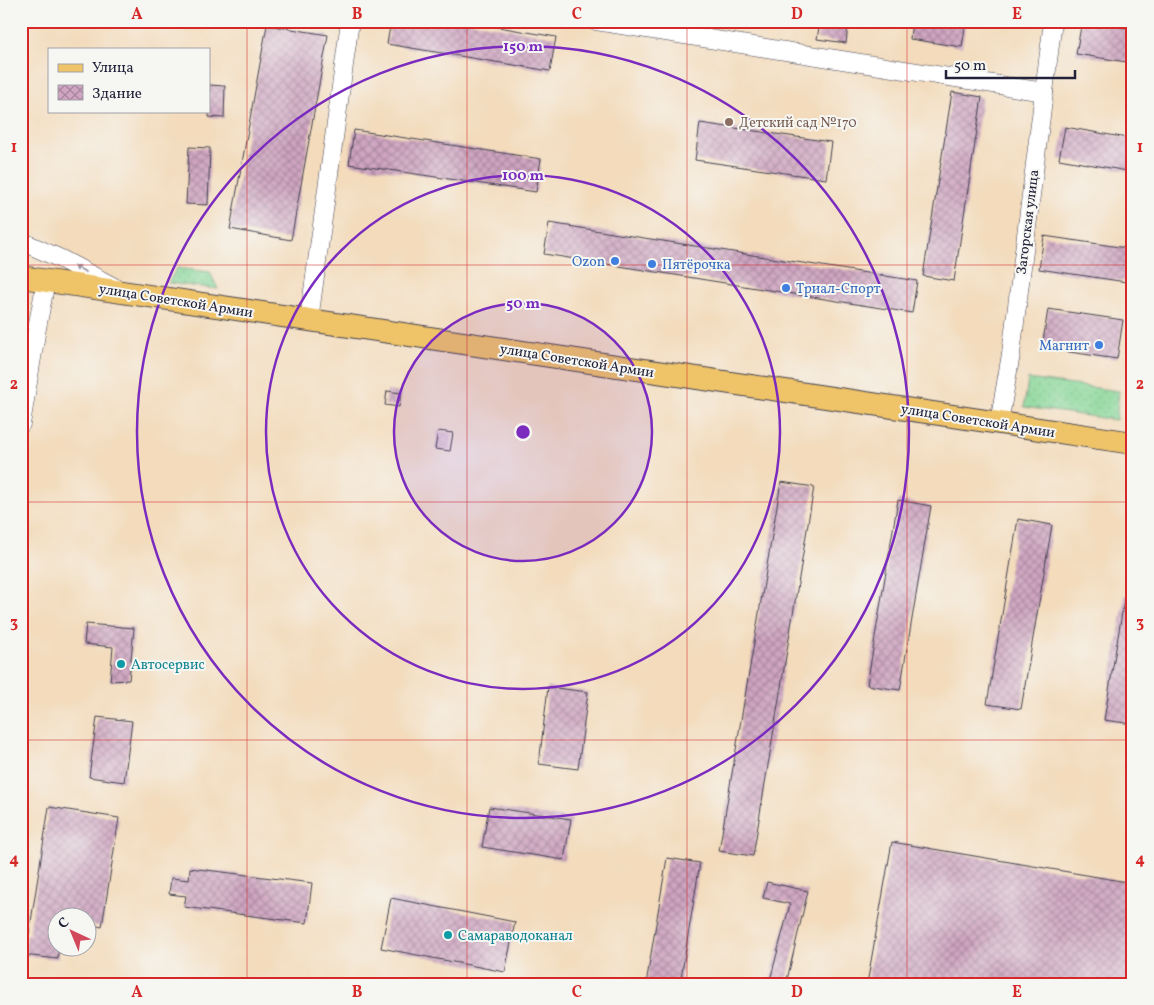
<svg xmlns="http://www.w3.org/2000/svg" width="1154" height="1005" font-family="Vollkorn,serif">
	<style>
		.grass { fill: url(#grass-dots); stroke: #547c68 }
		.building { fill: url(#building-cross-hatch) }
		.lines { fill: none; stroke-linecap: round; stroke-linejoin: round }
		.minor-casing { stroke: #413e4e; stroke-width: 19 }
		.major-casing { stroke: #413e4e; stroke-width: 24 }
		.minor { stroke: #fff; stroke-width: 18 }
		.major { stroke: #efc469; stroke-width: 22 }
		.oneway { fill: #9c9ca7 }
		.grid { fill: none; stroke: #d62828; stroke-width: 1; stroke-opacity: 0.55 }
		.ring { fill: none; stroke: #7b2cbf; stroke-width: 2.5 }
		.education-dot { fill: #8d6e63; stroke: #f6f6f2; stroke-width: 2 }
		.shop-dot { fill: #3f7fe0; stroke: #f6f6f2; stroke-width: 2 }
		.culture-dot { fill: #0f9aa8; stroke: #f6f6f2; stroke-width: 2 }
		.labels { text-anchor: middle; stroke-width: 4; stroke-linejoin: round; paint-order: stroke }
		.education-label { font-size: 14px; fill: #785e54; stroke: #f6f6f2; text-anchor: start }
		.street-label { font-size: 14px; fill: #22223b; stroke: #f6f6f2 }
		.shop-label { font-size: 14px; fill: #366cbe; stroke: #f6f6f2; text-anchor: end }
		.culture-label { font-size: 14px; fill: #0d838f; stroke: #f6f6f2; text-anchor: start }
		.centre { fill: #7b2cbf; stroke: #f6f6f2; stroke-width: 2.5 }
		.ring-label { font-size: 15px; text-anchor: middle; font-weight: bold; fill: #7b2cbf; stroke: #f6f6f2; stroke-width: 4; stroke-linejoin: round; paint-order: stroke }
		.neatline { fill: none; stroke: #d62828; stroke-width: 2 }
		.grid-label { font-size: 16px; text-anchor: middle; font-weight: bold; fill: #d62828 }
	</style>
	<defs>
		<pattern id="grass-dots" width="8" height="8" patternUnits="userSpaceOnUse" patternTransform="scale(1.25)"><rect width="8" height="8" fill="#85d595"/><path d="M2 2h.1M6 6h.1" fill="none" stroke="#73b781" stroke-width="1.8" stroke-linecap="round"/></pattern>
		<pattern id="building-cross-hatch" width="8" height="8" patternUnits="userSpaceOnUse" patternTransform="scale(1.25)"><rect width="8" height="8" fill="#cfa5c1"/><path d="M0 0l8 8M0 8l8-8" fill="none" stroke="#a8869e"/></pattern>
	</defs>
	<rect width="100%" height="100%" fill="#f6f6f2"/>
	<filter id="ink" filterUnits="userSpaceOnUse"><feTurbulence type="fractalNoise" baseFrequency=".02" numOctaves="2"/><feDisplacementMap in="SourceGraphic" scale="10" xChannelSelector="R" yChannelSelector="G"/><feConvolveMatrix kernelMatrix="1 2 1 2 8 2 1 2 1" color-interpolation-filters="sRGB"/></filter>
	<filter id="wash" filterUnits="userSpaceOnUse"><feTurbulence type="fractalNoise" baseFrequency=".0096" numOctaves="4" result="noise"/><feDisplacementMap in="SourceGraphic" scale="20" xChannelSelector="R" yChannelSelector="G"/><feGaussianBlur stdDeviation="1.12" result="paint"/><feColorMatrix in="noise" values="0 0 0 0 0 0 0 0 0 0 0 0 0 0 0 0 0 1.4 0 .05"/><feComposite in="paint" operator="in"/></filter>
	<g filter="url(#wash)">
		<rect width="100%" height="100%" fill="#f3dbbc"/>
		<g class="grass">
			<path d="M177,268L210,272L218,289L168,283Z"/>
			<path d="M1028,379L1119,391L1116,420L1024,407Z"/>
		</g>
		<g id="blocks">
			<g class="building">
				<path d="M391,21H464L556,37L550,71L387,44Z"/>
				<path d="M912,21H966L962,47L910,39Z"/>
				<path d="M1082,21L1133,29V63L1076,54Z"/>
				<path d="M820,22L848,26L846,43L817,39Z"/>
				<path d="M267,25L328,35L291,240L230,229Z"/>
				<path d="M209,85L225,86L224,118L209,117Z"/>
				<path d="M952,92L982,97L954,281L923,276Z"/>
				<path d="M700,123L831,142L826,179L695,160Z"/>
				<path d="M1065,127L1133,139V172L1059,159Z"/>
				<path d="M354,130L541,159L536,192L349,164Z"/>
				<path d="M189,147L210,148L208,205L186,204Z"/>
				<path d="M549,223L917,281L912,313L544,254Z"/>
				<path d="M1044,236L1133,249V283L1039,269Z"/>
				<path d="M1048,309L1123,320L1117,359L1042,348Z"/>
				<path d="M387,391L401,393L399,407L385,405Z"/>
				<path d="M438,431L453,433L450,451L435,449Z"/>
				<path d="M781,482L814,487L753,856L719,851Z"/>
				<path d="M898,500L931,506L900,690L867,685Z"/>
				<path d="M1018,519L1052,525L1021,709L987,704Z"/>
				<path d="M1125,595H1133V724L1104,720Z"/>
				<path d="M86,624L134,628L129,680L110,681L113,647L84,644Z"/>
				<path d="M548,687L588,692L578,769L539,764Z"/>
				<path d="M97,717L132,721L124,782L89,777Z"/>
				<path d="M49,807L119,818L102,927L88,924V918H58V959L23,955L27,934H29Z"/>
				<path d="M489,807L571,819L564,860L482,847Z"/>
				<path d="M892,842L1133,883V984H867Z"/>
				<path d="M667,858L700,863L680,984H646Z"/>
				<path d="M190,868L312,883L307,923L184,907L186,896L169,894L171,878L189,880Z"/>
				<path d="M767,882L808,891L786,984H769L790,904L763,898Z"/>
				<path d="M391,898L515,922L505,972L381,948Z"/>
			</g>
		</g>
	</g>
	<g filter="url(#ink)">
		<use href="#blocks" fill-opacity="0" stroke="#413e4e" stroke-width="1"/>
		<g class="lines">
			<defs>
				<g id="minor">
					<path d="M596,21L1044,92"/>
					<path d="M21,241L61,259L114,287"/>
					<path d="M309,320L350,21"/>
					<path d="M999,423L1011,354L1053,21"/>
					<path d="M21,424L37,328L46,281"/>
				</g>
				<path id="major" d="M21,277L1133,443"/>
			</defs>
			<use href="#minor" class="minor-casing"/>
			<use href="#major" class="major-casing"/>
			<use href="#minor" class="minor"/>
			<use href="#major" class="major"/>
		</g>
		<defs><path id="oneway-solid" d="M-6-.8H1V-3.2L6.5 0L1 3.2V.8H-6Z" transform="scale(1.25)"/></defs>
		<use class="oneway" href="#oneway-solid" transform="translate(80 269) rotate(-152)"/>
	</g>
	<path class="grid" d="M247,21V984M467,21V984M687,21V984M907,21V984M21,265H1133M21,502H1133M21,740H1133"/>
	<circle cx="523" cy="432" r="129" fill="#7b2cbf" fill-opacity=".12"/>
	<g class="ring">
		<circle cx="523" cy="432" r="129"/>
		<circle cx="523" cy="432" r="257"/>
		<circle cx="523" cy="432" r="386"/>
	</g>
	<circle class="education-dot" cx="729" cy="122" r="5"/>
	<g class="shop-dot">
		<circle cx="615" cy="261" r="5"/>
		<circle cx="652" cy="264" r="5"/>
		<circle cx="786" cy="288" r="5"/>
		<circle cx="1099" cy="345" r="5"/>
	</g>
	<g class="culture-dot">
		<circle cx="121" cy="664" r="5"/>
		<circle cx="448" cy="935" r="5"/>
	</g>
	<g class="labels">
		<g class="education-label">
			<text x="739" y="127">Детский сад №170</text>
		</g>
		<g class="street-label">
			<text transform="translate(1027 222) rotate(-83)" y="5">Загорская улица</text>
			<text transform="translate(176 300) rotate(9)" y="5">улица Советской Армии</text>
			<text transform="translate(577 360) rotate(9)" y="5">улица Советской Армии</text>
			<text transform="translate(978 420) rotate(9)" y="5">улица Советской Армии</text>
		</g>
		<g class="shop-label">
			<text x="605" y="266">Ozon</text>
			<text x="662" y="269" text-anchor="start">Пятёрочка</text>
			<text x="796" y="293" text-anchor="start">Триал-Спорт</text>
			<text x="1089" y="350">Магнит</text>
		</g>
		<g class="culture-label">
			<text x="131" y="669">Автосервис</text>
			<text x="458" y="940">Самараводоканал</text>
		</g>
	</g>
	<circle cx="523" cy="432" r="8" class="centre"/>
	<g class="ring-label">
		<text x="523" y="51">150 m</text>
		<text x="523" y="180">100 m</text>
		<text x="523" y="308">50 m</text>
	</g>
	<rect width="1154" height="1005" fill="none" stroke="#f6f6f2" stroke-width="55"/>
	<rect x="48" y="48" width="162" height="65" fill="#f6f6f2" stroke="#a1a1a9"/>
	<rect x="58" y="64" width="25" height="8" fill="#efc469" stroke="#a1a1a9"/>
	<text x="92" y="72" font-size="15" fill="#22223b">Улица</text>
	<rect x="58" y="85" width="25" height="15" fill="url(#building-cross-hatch)" stroke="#a1a1a9"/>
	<text x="92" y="98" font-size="15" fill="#22223b">Здание</text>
	<g transform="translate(72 932) rotate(316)"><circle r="24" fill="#f6f6f2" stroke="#a1a1a9"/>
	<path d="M0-4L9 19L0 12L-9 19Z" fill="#d1495b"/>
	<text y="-8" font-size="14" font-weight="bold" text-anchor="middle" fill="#22223b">С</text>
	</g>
	<path d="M946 70v8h129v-8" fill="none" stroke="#22223b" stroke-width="2.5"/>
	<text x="954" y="70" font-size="15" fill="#22223b" stroke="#f6f6f2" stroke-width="4" paint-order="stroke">50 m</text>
	<rect x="28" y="28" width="1098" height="950" class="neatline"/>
	<g class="grid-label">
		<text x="137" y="19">A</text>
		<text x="357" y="19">B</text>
		<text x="577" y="19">C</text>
		<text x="797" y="19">D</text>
		<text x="1017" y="19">E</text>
		<text x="14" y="152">1</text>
		<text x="1140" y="152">1</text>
		<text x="14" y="389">2</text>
		<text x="1140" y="389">2</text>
		<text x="14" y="627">3</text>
		<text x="1140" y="627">3</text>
		<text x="14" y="864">4</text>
		<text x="1140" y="864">4</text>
		<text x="137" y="997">A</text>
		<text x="357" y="997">B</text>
		<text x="577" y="997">C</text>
		<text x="797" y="997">D</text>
		<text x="1017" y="997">E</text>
	</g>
</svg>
